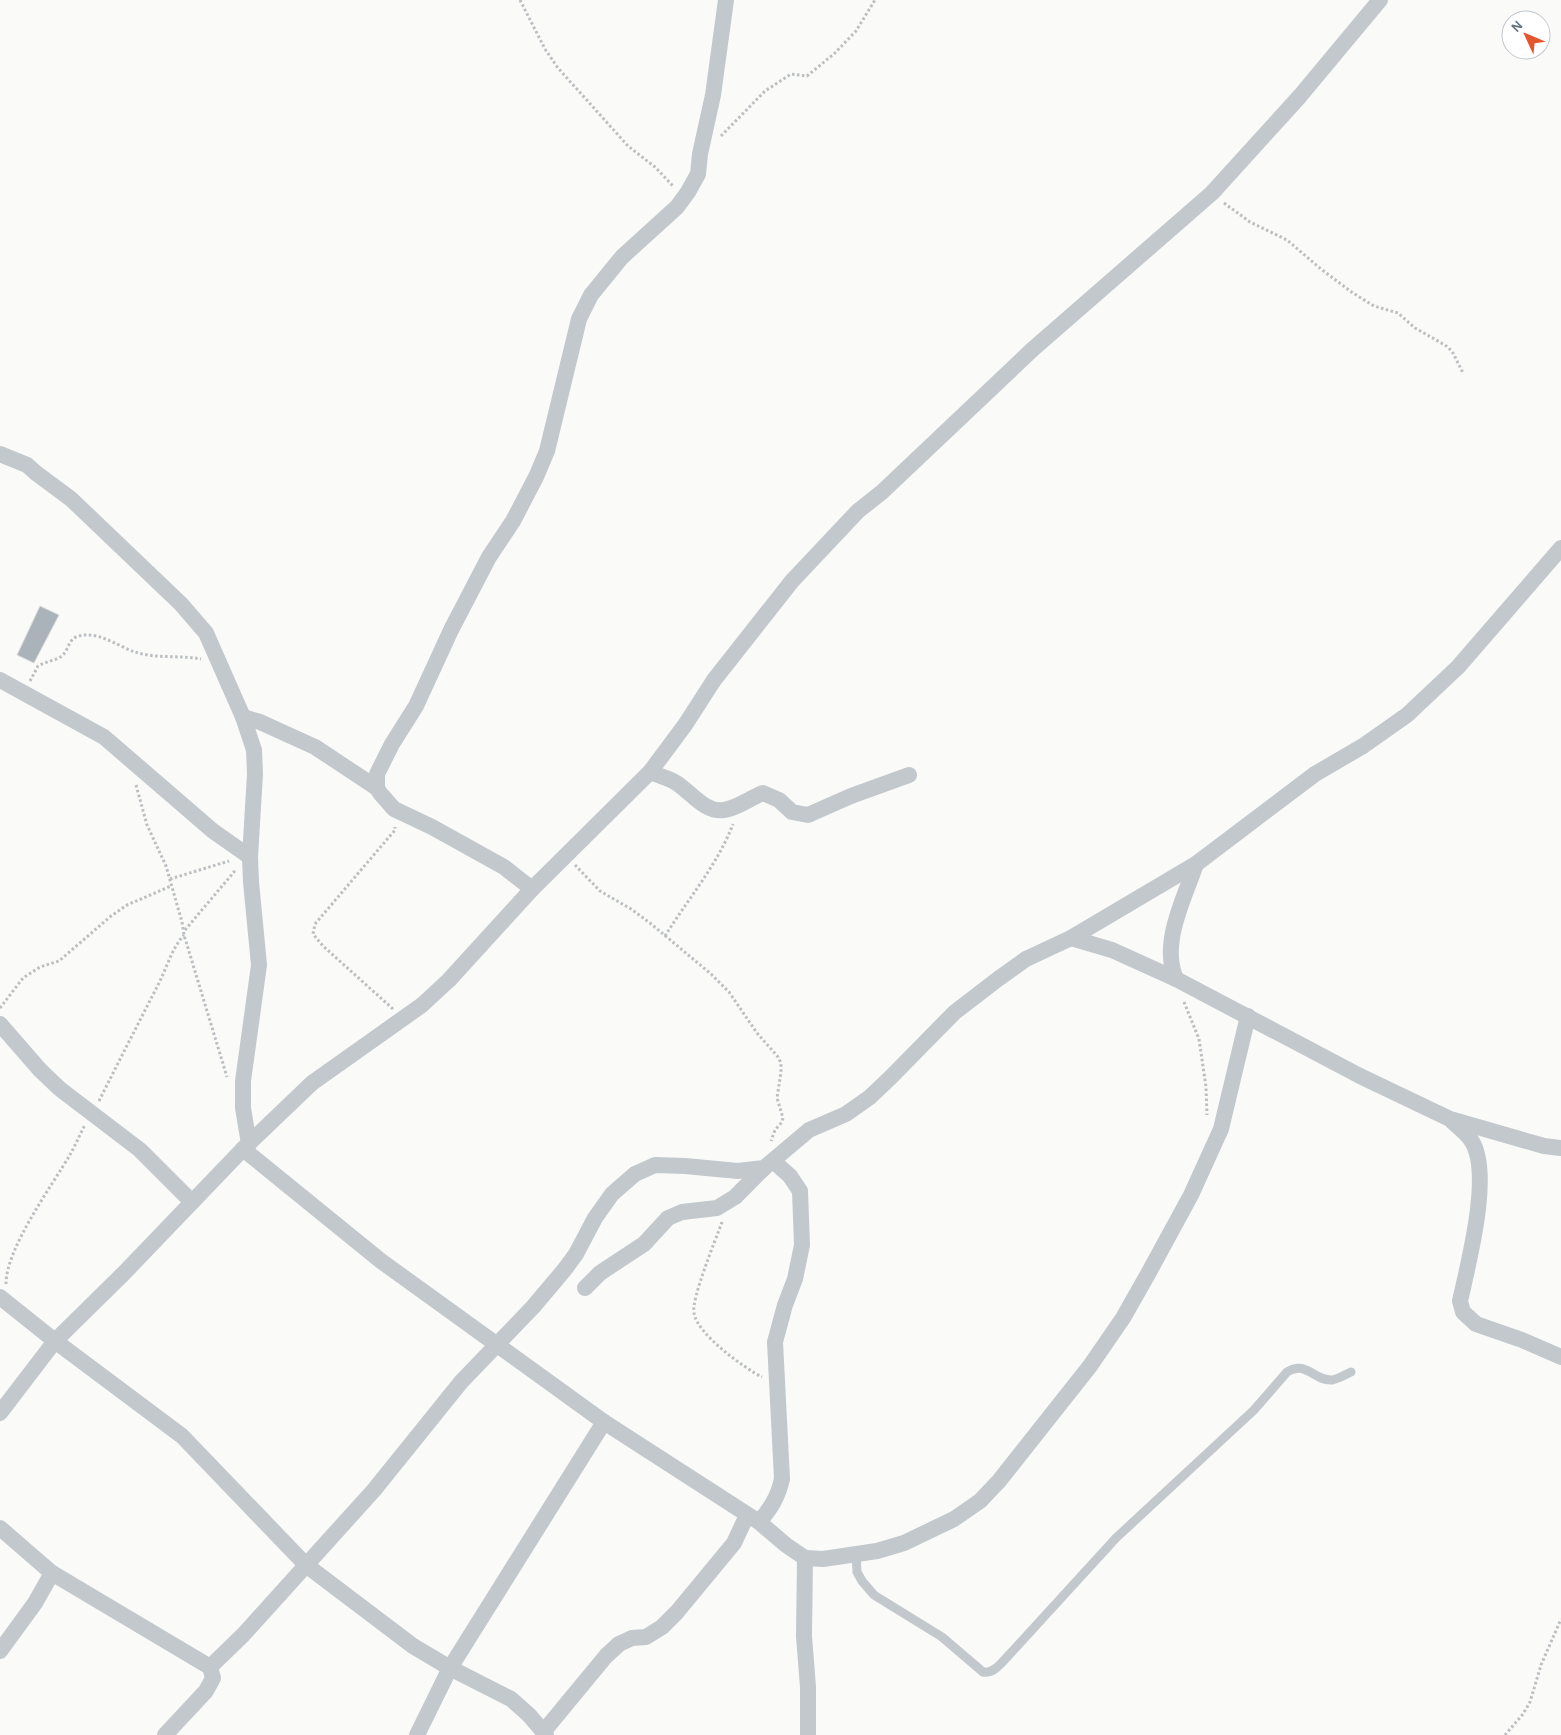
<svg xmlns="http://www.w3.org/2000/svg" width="1561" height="1735" font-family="'Alegreya Sans',sans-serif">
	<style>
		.building { fill: #aab3b9; stroke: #dcdcda }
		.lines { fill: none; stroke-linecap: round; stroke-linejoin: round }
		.path { stroke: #bbbfc2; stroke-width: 3; stroke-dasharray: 2.5 2.5; stroke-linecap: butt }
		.lane { stroke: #c3c8cc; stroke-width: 9 }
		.street { stroke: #c3c8cc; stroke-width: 16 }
	</style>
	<rect width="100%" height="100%" fill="#fafaf8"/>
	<path class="building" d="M40,606L59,615L34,663L17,655Z"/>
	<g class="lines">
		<g class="path">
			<path d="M520,0L545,49L558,68L628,146L655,167L673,186"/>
			<path d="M721,136L765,91L791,74L807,76L835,53L856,31L875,0"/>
			<path d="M1224,203L1250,222L1287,240L1321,269L1353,293L1374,306L1398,313L1415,328L1445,345L1452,351L1463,373"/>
			<path d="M30,681L38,666C46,661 56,661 63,655C68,650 69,640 76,637C96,629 117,646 135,652C156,659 180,655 201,659"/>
			<path d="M136,785L147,825L166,866L182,922L184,935L227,1077"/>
			<path d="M575,865L600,891L631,909L650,923L711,974L729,992L757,1033L778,1057L781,1063V1072L777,1098L783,1118L782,1122L775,1130L771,1141"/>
			<path d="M170,879L229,861"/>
			<path d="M185,930L234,872V870"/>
			<path d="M665,936C688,899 718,864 733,824"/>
			<path d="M1184,1002L1199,1039L1206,1087L1207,1115"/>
			<path d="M0,1008L23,978L40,967L59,961L111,916L127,905L171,886"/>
			<path d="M393,1009L323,946L313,934L315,924L395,830V827"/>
			<path d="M99,1101C119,1061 139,1022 159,983C167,967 172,948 184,935"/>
			<path d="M722,1222C716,1239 691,1299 694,1313C697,1334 744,1368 762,1377"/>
			<path d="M6,1284C6,1248 52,1186 71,1153C76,1144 80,1134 85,1125"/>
			<path d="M1505,1735L1523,1714L1530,1702L1541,1665L1561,1619"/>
		</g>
		<path class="lane" d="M856,1554L857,1572L862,1581L874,1595L942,1637L983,1672C994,1674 1002,1662 1009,1655L1116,1538L1254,1410L1287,1372C1307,1360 1313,1381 1332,1380C1338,1379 1345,1375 1351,1372"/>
		<g class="street">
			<path d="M0,454L27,465L36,473L71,499L181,604L206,633L243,717L254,750L255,774L250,857L251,882L259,965L243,1081V1108L249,1144"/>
			<path d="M0,680L104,737L213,831L250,857"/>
			<path d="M243,717L260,722L315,747L377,788"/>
			<path d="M650,772C659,776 670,778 678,784C692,794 706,813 724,810C738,808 750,798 763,793L779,800L792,812L808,815L851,796L909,775"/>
			<path d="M532,889L504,867L432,827L394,809L380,793L377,788V774L392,744L416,706L451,630L489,557L513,521L536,477L547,451L579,319L591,295L622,257L677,207L688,192L698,174L700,154L713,95L726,0"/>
			<path d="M1071,938L1112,950L1176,979L1360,1076L1450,1119L1544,1146L1561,1148"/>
			<path d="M1176,979C1160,943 1185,897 1196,864"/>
			<path d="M0,1024L40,1070L60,1089L140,1150L192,1202"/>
			<path d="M1452,1121C1458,1127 1466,1133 1471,1140C1493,1172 1468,1264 1460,1301L1463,1312L1476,1324L1522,1340L1561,1357"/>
			<path d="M243,1149L381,1261L604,1422L759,1522L786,1545L805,1558L823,1559L877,1551L904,1543L954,1519L980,1501L999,1481L1090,1366L1123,1318L1148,1274L1191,1195L1221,1129L1248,1016"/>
			<path d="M585,1288L600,1273L644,1244L668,1218L682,1212L717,1208L735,1197L764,1168"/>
			<path d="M0,1297L55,1341L182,1436L306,1565L413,1646L450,1668L511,1699L529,1715L546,1735"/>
			<path d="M0,1413L55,1341L125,1272L243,1149L312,1083L422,1005L449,980L532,889L650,772L685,725L714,680L792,581L858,511L882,492L1033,349L1212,193L1300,96L1380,0"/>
			<path d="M759,1522C771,1508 778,1497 782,1479L775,1342L785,1305L795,1279L802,1245L800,1191L790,1176L773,1161"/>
			<path d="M0,1528L52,1573L210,1667L243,1635L374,1490L461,1382L533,1307L565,1269L576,1254L595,1218L612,1194L635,1174L655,1165L685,1166L738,1171L764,1168L809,1130L846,1114L870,1097L891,1077L955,1012L998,979L1026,959L1071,938L1196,864L1315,774L1363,746L1407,715L1458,667L1561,548"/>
			<path d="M805,1558L804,1636L808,1687V1735"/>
			<path d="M0,1651L35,1603L52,1573"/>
			<path d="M544,1731L606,1656L619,1644L632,1638L646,1637L662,1627L677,1612L734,1543L747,1515"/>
			<path d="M165,1735L206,1691L213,1678L210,1667"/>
			<path d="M417,1735L450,1668L604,1422"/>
		</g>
	</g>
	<g transform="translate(1526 35) rotate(314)"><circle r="24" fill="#ffffff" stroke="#c1c8cd"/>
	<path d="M0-4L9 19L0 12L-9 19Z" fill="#e4572e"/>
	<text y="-8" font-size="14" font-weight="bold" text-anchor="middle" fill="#657683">N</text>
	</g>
</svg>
